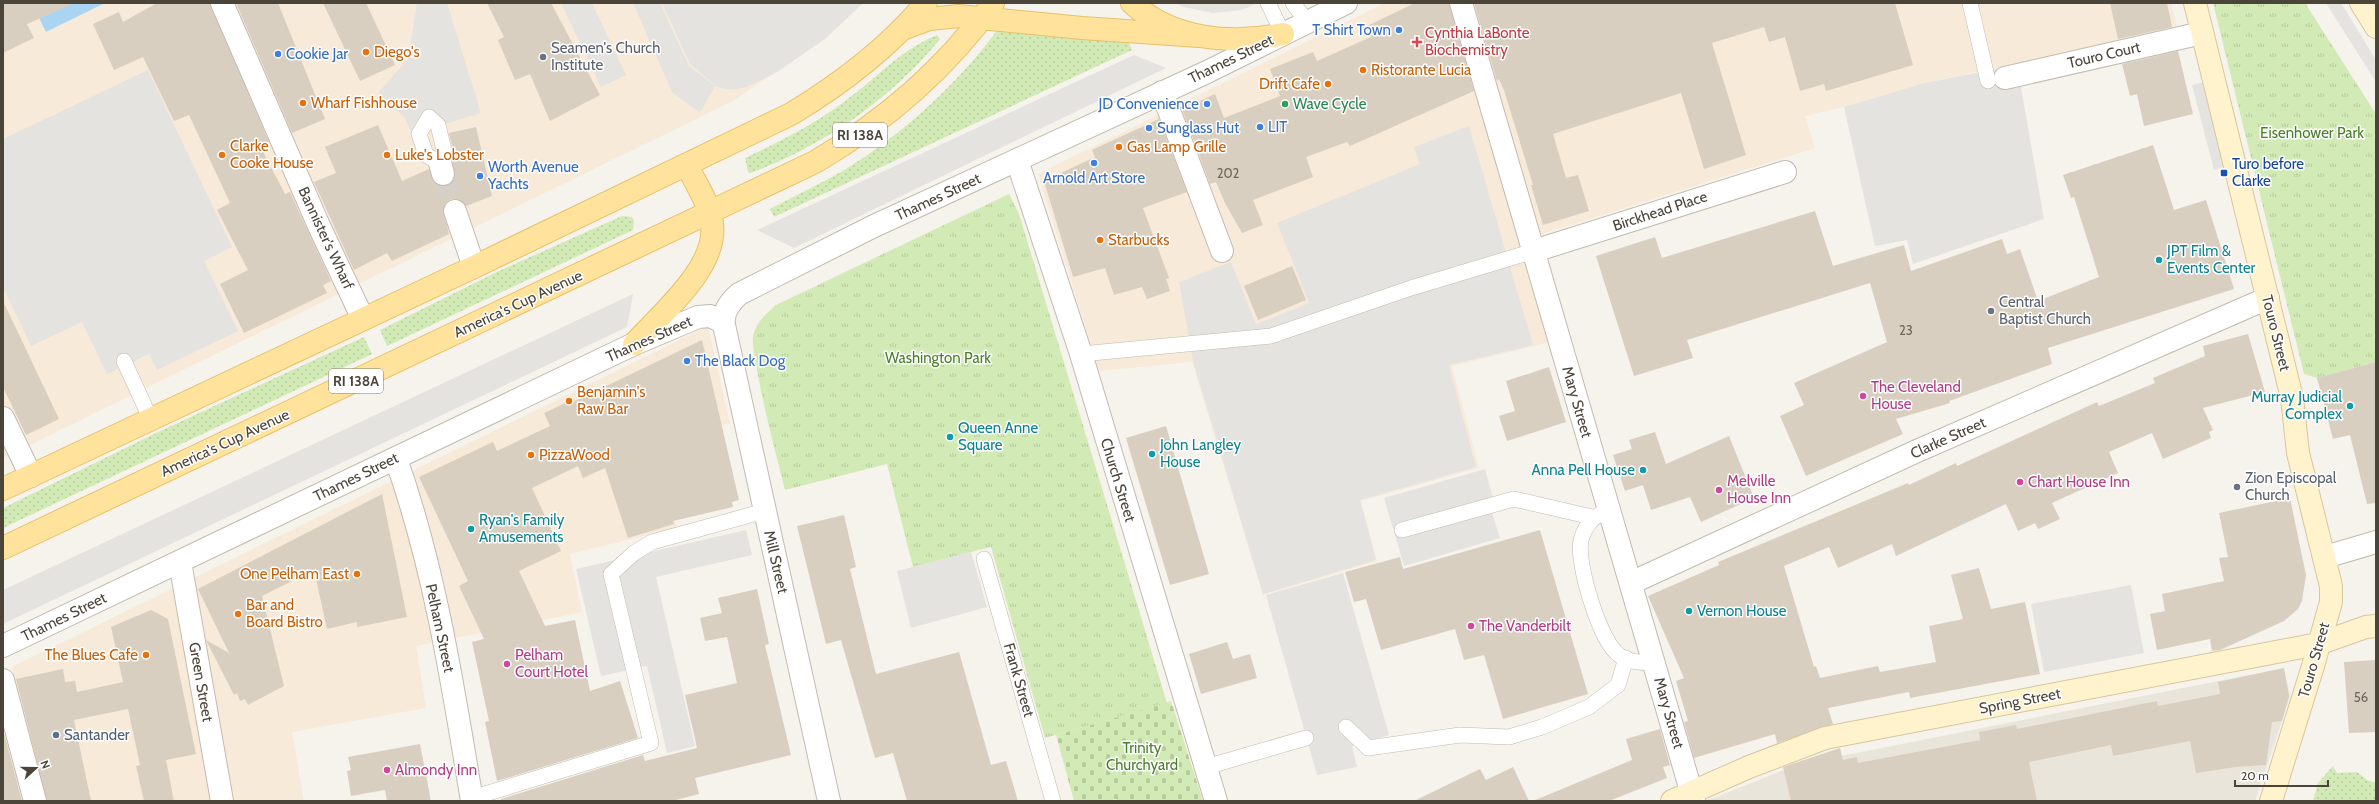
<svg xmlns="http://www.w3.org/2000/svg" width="2379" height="804" font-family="Cabin,sans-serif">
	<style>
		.residential { fill: #eae5da }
		.commercial { fill: #f7ead8 }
		.grass { fill: url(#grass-dots) }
		.cemetery { fill: url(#cemetery-stones) }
		.park { fill: url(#park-tufts) }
		.parking { fill: #e5e3e0 }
		.water { fill: #a9d4f2 }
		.building { fill: #d8cfc1 }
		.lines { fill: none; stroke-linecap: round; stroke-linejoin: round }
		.minor-tunnel { stroke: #d4d0c8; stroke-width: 22; stroke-dasharray: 22 11; stroke-linecap: butt }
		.service-casing { stroke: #c2bbae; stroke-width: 16 }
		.minor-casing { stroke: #c2bbae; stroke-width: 24 }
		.tertiary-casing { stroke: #c2bbae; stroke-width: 24 }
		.secondary-casing { stroke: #d6c79b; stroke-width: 24 }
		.primary-casing { stroke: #e6c16a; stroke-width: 24 }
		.service { stroke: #fff; stroke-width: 15 }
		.minor { stroke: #fff; stroke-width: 22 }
		.tertiary { stroke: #fff; stroke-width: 22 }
		.secondary { stroke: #fff3cd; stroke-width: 22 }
		.primary { stroke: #ffe39c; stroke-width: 22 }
		.shop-dot { fill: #3f7fe0; stroke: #fff; stroke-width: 1.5 }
		.health-dot { fill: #e0444e; stroke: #fff; stroke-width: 1.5 }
		.food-dot { fill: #e8710a; stroke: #fff; stroke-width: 1.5 }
		.worship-dot { fill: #6b7280; stroke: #fff; stroke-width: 1.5 }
		.leisure-dot { fill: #2e9e5b; stroke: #fff; stroke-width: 1.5 }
		.transit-dot { fill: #1a4fb4; stroke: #fff; stroke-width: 1.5 }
		.culture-dot { fill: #0f9aa8; stroke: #fff; stroke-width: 1.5 }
		.hotel-dot { fill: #d1479c; stroke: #fff; stroke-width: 1.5 }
		.service-dot { fill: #5c6f8a; stroke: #fff; stroke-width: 1.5 }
		.labels { text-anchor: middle; stroke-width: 3; stroke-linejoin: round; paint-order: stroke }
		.number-label { font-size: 13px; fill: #6e675b }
		.shield { fill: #fff; stroke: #817c74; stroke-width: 1 }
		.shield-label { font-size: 14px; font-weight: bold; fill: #4b4439 }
		.shop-label { font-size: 15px; fill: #366cbe; stroke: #fff; text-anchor: start }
		.health-label { font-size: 15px; fill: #be3a42; stroke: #fff; text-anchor: start }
		.worship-label { font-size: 15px; fill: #5b616d; stroke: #fff; text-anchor: start }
		.food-label { font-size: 15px; fill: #c56008; stroke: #fff; text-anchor: start }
		.street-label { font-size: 15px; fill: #4b4439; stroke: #fff }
		.leisure-label { font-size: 15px; fill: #27864d; stroke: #fff; text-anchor: start }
		.park-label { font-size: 15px; fill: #4a7f2a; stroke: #fff }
		.transit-label { font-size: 15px; fill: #164399; stroke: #fff; text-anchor: start }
		.culture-label { font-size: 15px; fill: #0d838f; stroke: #fff; text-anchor: start }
		.hotel-label { font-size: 15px; fill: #b23c85; stroke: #fff; text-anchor: start }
		.service-label { font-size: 15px; fill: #4e5e75; stroke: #fff; text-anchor: start }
	</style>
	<defs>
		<pattern id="grass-dots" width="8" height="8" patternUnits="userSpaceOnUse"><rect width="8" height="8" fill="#d2eab5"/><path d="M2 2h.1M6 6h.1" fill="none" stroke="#b6ca9c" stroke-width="1.8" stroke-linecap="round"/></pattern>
		<pattern id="cemetery-stones" width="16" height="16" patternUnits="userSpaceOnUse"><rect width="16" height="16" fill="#d2eab5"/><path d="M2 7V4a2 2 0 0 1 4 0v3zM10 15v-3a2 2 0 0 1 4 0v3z" fill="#b6ca9c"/></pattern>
		<pattern id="park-tufts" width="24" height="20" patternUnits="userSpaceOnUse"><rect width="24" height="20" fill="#d2eab5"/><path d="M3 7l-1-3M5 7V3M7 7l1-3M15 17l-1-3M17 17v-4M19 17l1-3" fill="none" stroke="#b6ca9c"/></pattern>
	</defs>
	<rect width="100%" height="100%" fill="#f6f3ec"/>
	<path class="residential" d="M2284,668L2290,697L2255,801H1706L1796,765Z"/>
	<g class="commercial">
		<path d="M3,3H32L47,32L105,3H863L825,39L733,101L3,458Z"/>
		<path d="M1385,3H2171L2178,29L1924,83L1844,107L1805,116L1815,148L1529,238L1559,340L1452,366L1479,468L1361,501L1377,561L1263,595L1192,362L1099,371L1038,174Z"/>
		<path d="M708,326L730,423L653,443L677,528L570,554L582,612L416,646L426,708L292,732L304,801H43L12,667Z"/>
	</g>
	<g class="grass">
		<path d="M999,28L1129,43L1132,50L774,217L770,209C802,192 836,177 866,156C917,121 962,78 999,28Z"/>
		<path d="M937,35L940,39C891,99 822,147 750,173L748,172L745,158C783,140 821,121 853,95C883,72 901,50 937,35Z"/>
		<path d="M622,216L632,217L634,221L633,230L387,346L380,330L501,270Z"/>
		<path d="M364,337L372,354L3,528V508L156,433Z"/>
		<path d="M2333,766L2337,773L2357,772L2367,780L2376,783V801H2313L2318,783Z"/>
	</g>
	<path class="cemetery" d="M1171,701L1203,801H1117L1116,799L1108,801H1074L1056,735Z"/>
	<g class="park">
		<path d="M2213,3H2305L2376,114V362L2317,378L2304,374Z"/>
		<path d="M1009,194L1019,214L1167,703L1045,738L991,547L913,567L887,464L785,490C775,450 764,410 757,370C756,360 752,348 753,337C755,323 768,311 778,304Z"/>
	</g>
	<g class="parking">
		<path d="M417,3H447L481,113L412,134L405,118L378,93L408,59Z"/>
		<path d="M561,3H592L626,75L601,87Z"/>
		<path d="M633,3H660L689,66L715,86L700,113L672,92Z"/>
		<path d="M662,3H863L825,39L777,72L747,87L732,90L717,87L690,64Z"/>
		<path d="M1175,3H1257L1242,10L1213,13L1184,7Z"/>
		<path d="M2326,3H2341L2376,60V82Z"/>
		<path d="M1134,55L1166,68L794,248L757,230Z"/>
		<path d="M2017,65L2044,219L1913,264L1907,240L1875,246L1844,107L1924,83Z"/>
		<path d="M148,70L232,247L204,261L238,331L157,370L149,354L107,374L82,322L31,346L3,287V139Z"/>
		<path d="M2204,82L2226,166L2214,170L2192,85Z"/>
		<path d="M1469,126L1533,345L1449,365L1476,467L1360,500L1376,560L1263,594L1193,361L1179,282L1231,262L1256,324L1309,303L1277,223L1420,164L1414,147Z"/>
		<path d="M633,294L627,327L3,624V590Z"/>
		<path d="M1485,469L1493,498L1488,500L1500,538L1404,566L1384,498Z"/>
		<path d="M746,530L752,555L656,577L695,746L667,753L647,666L601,676L576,569Z"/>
		<path d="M971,552L987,607L911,628L897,571Z"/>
		<path d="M1343,573L1389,735L1352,746L1357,767L1317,775L1266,595Z"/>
		<path d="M2131,585L2144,653L2044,672L2031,604Z"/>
	</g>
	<path class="water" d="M32,3H105L46,32Z"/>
	<g class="building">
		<path d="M3,3H75L27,24L34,38L3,53Z"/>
		<path d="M157,3H210L269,142L260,146L285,194L290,192L331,281L323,285L327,293L244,333L220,284L248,270L217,210L230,203L189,115L174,121L143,57L114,70L93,24L119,12L123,22Z"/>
		<path d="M236,3H278L325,119L292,133Z"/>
		<path d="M323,3H366L395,65L360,81Z"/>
		<path d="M487,3H551L600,95L550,121L530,74L515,80L498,40L504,37Z"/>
		<path d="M1415,3H1449L1474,91L1350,146L1347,142L1306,157L1313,177L1253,200L1263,225L1242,233L1225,203L1216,182L1210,184L1182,109L1215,94L1224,118L1280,96L1270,69L1313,52L1317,61L1371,37L1367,26Z"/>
		<path d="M1474,3H1895L1913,65L1826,91L1824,84L1800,91L1785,37L1769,42L1764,27L1712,43L1746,155L1704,169L1681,93L1553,134L1566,178L1578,175L1589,211L1543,225L1531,185H1533L1504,90L1499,79L1497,81Z"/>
		<path d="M2110,3H2167L2172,27L2118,39Z"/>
		<path d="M2178,51L2193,114L2144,126L2137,94L2130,96L2122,64Z"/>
		<path d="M1159,119L1187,192L1143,208L1169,278L1166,279L1170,291L1147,299L1142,287L1114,295L1105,268L1073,277L1044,181L1095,157L1092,150Z"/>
		<path d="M378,125L402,181L429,169L434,183L440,186L452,183L455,177L452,160L455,158L449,133L476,127L492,196L466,206L458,199H451L443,209L449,234L392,261L387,253L354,270L314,182L336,173L325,147Z"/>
		<path d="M2153,145L2174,210L2206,200L2234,289L2048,348L2052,364L1949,401L1950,403L1896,419L1903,434L1806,476L1780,416L1804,405L1794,383L1887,342L1870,283L1687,340L1693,358L1634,376L1596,256L1655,237L1662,258L1815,211L1833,266L1904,245L1911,271L2002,239L2007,254L2020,249L2038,301L2099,277L2074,197L2071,198L2063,175Z"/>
		<path d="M1292,266L1306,300L1258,320L1244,286Z"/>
		<path d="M3,301L59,419L26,435L3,387Z"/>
		<path d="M2248,334L2265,392L2203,408L2213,430L2209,432L2211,438L2163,459L2152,433L2109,452L2118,473L2052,503L2060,519L2038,529L2035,523L2018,531L2006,504L1896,556L1892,544L1838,568L1829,547L1784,566L1814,667L1816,666L1820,678L1878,666L1880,672L1936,662L1929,626L1963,619L1951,575L1979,568L1991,609L2025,602L2040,674L1910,698L1909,692L1828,708L1833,724L1777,743L1775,734L1694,758L1684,722L1688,721L1676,681L1684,678L1648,596L1719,565L1718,562L1908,483L1909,485L1956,463L1957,466L2097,402L2099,406L2155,383L2153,378L2205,356L2203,346Z"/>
		<path d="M702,340L739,500L732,502L733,507L673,521L674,524L628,538L605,468L583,478L578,466L532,488L561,551L519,571L545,626L575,620L590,691L620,681L638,738L497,781L485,722L489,721L472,642L484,639L459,586L468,581L419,477L493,442L497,451L550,426L544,413L574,399L575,401Z"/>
		<path d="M2376,362V503L2367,504L2350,435L2333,439L2317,378Z"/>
		<path d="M1549,367L1566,422L1507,441L1499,416L1515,411L1506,381Z"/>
		<path d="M1166,426L1209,574L1170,585L1126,438Z"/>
		<path d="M1655,432L1666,464L1729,436L1754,498L1701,522L1690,497L1651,510L1643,485L1625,491L1613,455L1632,449L1629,440Z"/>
		<path d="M382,494L407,617L357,627V622L327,629L314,570L262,596L284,686L248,705L245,699L240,701L237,693L234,695L206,640L229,653L198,589Z"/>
		<path d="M2290,498L2306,575L2302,601L2298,609L2284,621L2220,650L2212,651L2210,639L2157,650L2150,614L2165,611L2162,594L2224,581L2219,558L2228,557L2219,513Z"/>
		<path d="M844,515L856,567L850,569L876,674L959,652L991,765L1006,761L1018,801H907L893,753L875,758L841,640L826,644L797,526Z"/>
		<path d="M1540,530L1588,694L1503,719L1484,655L1464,660L1455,629L1381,650L1366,599L1354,602L1345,572L1400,557L1403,569Z"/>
		<path d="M757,589L769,644L765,645L791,755L695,778L699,794L672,801H501V799L643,755L645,761L697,748L685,695L737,683L727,637L705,641L700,618L722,613L718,598Z"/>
		<path d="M151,610L168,619L196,754L166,760L174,801H144L136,766L140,765L128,709L74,720L91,801H47L16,679L63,669L65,682L75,681L77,692L123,682L111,627Z"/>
		<path d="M1227,642L1233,659L1250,654L1257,678L1201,694L1189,654Z"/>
		<path d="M2376,660V732L2349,733L2344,662Z"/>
		<path d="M2284,668L2289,696L2282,721L2272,722L2266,765L2236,767L2196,773L2190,741L2113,756L2111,745L2029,762L2037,801H1791L1783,767L1840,748L1843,760L1857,757L1858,763L1980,740L1979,732L2016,725L2017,729L2157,701L2158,706L2220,694L2218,682Z"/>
		<path d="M3,729L22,801H3Z"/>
		<path d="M1660,729L1670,765L1663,767L1667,778L1609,801H1533L1632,760L1626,739Z"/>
		<path d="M420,744L431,801H387L385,790L351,796L347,771L351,770L348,757Z"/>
		<path d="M1513,767L1529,801H1414L1480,769L1486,780Z"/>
	</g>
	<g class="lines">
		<path class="minor-tunnel" d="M443,174L455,211"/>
		<defs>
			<g id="service">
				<path d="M1268,3L1283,34"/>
				<path d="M1293,3L1307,22"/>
				<path d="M1970,3L1988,81"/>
				<path d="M429,117L438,125L445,154L440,163L426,155L419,134Z"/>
				<path d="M1081,354L1271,336L1411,288L1534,251"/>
				<path d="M124,361L151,420"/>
				<path d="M1608,510C1593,517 1586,523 1581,540C1576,563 1600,642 1619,655C1629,663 1642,662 1654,663"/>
				<path d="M1402,530L1514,499L1592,517"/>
				<path d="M984,559L1053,801"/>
				<path d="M1346,727L1368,748L1460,735L1509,737L1542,727L1589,707L1618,685L1626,658"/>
				<path d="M1206,767L1306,738"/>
				<path d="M472,798L651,743L611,574L634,553L652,542L765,511"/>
			</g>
			<g id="minor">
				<path d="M222,3L319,226L363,319"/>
				<path d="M1461,3L1694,801"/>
				<path d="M2005,78L2202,33"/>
				<path d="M1162,92L1222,251"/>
				<path d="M1017,160L1081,354L1216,801"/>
				<path d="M440,163L443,174"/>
				<path d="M455,211L474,267"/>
				<path d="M1534,251L1785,172"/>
				<path d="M3,418L31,476"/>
				<path d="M2325,557L2376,542"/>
				<path d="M180,562L222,801"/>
				<path d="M1631,583L1917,451L2268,298"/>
				<path d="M3,680L35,801"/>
			</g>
			<g id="tertiary">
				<path d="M396,459C435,569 453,686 472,801"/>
				<path d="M3,646L634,344L698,317L710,316L723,322"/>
				<path d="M829,801L724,325C722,312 730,302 739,294L872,227L1207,72L1346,3"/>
			</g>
			<g id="secondary">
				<path d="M2195,3L2292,398L2298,453L2331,586V602L2313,666L2271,801"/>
				<path d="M2361,3L2376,27"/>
				<path d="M1672,801L1749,767L1825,738L2318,644L2366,627L2376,626"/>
			</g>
			<g id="primary">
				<path d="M1132,3C1172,40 1232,45 1283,34"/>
				<path d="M905,28L929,19L959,16L1082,28L1199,36"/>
				<path d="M634,344C661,314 718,267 712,224C710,204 695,183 687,165"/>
				<path d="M3,489L474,267L791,114C841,84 888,48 926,3"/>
				<path d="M3,548L815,162C885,121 945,70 993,3"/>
			</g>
		</defs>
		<use href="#service" class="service-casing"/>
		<use href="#minor" class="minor-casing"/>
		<use href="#tertiary" class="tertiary-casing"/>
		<use href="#secondary" class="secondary-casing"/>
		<use href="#primary" class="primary-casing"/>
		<use href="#service" class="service"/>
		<use href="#minor" class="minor"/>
		<use href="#tertiary" class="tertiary"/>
		<use href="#secondary" class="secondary"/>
		<use href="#primary" class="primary"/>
	</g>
	<g class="shop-dot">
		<circle cx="1399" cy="30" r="4"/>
		<circle cx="278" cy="54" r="4"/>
		<circle cx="1207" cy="104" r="4"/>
		<circle cx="1260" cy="127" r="4"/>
		<circle cx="1149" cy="128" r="4"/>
		<circle cx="1094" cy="163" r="4"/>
		<circle cx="480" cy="176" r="4"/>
		<circle cx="687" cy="361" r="4"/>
	</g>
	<path class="health-dot" d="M1415 36h4v4h4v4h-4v4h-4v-4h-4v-4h4z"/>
	<g class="food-dot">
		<circle cx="366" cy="52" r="4"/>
		<circle cx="1363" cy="70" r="4"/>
		<circle cx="1328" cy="84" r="4"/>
		<circle cx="303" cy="103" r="4"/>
		<circle cx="1119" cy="147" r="4"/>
		<circle cx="222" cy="155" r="4"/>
		<circle cx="387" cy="155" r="4"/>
		<circle cx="1100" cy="240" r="4"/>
		<circle cx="569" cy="401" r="4"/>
		<circle cx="531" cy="455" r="4"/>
		<circle cx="357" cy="574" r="4"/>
		<circle cx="238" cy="614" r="4"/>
		<circle cx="146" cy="655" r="4"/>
	</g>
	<g class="worship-dot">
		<circle cx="543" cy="57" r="4"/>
		<circle cx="1991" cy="311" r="4"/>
		<circle cx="2237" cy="487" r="4"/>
	</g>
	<circle class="leisure-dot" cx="1285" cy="104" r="4"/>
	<rect class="transit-dot" x="2220" y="169" width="8" height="8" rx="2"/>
	<g class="culture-dot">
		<circle cx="2159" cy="260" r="4"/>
		<circle cx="2350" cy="406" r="4"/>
		<circle cx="950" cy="437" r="4"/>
		<circle cx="1152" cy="454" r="4"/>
		<circle cx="1643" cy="470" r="4"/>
		<circle cx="471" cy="529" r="4"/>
		<circle cx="1689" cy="611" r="4"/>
	</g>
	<g class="hotel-dot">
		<circle cx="1863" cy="396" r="4"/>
		<circle cx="2020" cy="482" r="4"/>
		<circle cx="1719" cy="490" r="4"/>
		<circle cx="1471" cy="626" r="4"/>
		<circle cx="507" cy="664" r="4"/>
		<circle cx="387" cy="770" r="4"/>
	</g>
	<circle class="service-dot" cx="56" cy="735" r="4"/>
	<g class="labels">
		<g class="number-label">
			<text x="1228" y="178">202</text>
			<text x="1906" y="335">23</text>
			<text x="2361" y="702">56</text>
		</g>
		<g class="shield">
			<rect x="833" y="123" width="54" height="24" rx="3"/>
			<rect x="329" y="369" width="54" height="24" rx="3"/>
		</g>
		<g class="shield-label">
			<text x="860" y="140">RI 138A</text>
			<text x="356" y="386">RI 138A</text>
		</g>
		<g class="shop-label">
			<text x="1391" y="35" text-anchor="end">T Shirt Town</text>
			<text x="286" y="59">Cookie Jar</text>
			<text x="1199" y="109" text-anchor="end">JD Convenience</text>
			<text x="1268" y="132">LIT</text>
			<text x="1157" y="133">Sunglass Hut</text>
			<text x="488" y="172">Worth Avenue<tspan x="488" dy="17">Yachts</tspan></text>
			<text x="1094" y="183" text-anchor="middle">Arnold Art Store</text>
			<text x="695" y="366">The Black Dog</text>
		</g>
		<g class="health-label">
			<text x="1425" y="38">Cynthia LaBonte<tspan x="1425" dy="17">Biochemistry</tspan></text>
		</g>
		<g class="worship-label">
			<text x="551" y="53">Seamen's Church<tspan x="551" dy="17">Institute</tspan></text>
			<text x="1999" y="307">Central<tspan x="1999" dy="17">Baptist Church</tspan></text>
			<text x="2245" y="483">Zion Episcopal<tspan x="2245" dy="17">Church</tspan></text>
		</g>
		<g class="food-label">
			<text x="374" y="57">Diego's</text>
			<text x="1371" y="75">Ristorante Lucia</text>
			<text x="1320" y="89" text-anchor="end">Drift Cafe</text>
			<text x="311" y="108">Wharf Fishhouse</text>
			<text x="230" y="151">Clarke<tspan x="230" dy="17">Cooke House</tspan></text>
			<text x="1127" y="152">Gas Lamp Grille</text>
			<text x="395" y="160">Luke's Lobster</text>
			<text x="1108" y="245">Starbucks</text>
			<text x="577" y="397">Benjamin's<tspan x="577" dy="17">Raw Bar</tspan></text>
			<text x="539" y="460">PizzaWood</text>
			<text x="349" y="579" text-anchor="end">One Pelham East</text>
			<text x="246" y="610">Bar and<tspan x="246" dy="17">Board Bistro</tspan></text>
			<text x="138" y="660" text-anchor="end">The Blues Cafe</text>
		</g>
		<g class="street-label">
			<text transform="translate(2104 55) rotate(-13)" y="5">Touro Court</text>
			<text transform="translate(1231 59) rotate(-26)" y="5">Thames Street</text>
			<text transform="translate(938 197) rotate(-25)" y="5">Thames Street</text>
			<text transform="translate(1660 211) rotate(-18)" y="5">Birckhead Place</text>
			<text transform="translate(326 238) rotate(65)" y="5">Bannister's Wharf</text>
			<text transform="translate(518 304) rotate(-25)" y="5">America's Cup Avenue</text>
			<text transform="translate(2276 333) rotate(76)" y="5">Touro Street</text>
			<text transform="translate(649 339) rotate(-24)" y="5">Thames Street</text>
			<text transform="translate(1577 402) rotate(74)" y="5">Mary Street</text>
			<text transform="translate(1948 438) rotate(-24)" y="5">Clarke Street</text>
			<text transform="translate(225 443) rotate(-25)" y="5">America's Cup Avenue</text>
			<text transform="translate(356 477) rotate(-26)" y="5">Thames Street</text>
			<text transform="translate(1118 480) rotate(73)" y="5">Church Street</text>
			<text transform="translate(776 562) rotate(77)" y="5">Mill Street</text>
			<text transform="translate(64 617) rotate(-26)" y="5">Thames Street</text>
			<text transform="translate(440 628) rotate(78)" y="5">Pelham Street</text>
			<text transform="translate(2314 660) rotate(-74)" y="5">Touro Street</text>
			<text transform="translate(1019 680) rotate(74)" y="5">Frank Street</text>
			<text transform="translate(201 682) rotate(80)" y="5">Green Street</text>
			<text transform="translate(2020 701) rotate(-11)" y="5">Spring Street</text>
			<text transform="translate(1669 713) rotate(74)" y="5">Mary Street</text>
		</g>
		<g class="leisure-label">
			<text x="1293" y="109">Wave Cycle</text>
		</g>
		<g class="park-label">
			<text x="2312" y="138">Eisenhower Park</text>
			<text x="938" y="363">Washington Park</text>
			<text x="1142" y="753">Trinity<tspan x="1142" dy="17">Churchyard</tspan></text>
		</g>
		<g class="transit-label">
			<text x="2232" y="169">Turo before<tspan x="2232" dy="17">Clarke</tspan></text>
		</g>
		<g class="culture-label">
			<text x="2167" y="256">JPT Film &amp;<tspan x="2167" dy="17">Events Center</tspan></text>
			<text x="2342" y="402" text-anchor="end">Murray Judicial<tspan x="2342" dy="17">Complex</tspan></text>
			<text x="958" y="433">Queen Anne<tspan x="958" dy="17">Square</tspan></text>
			<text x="1160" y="450">John Langley<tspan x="1160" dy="17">House</tspan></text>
			<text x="1635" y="475" text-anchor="end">Anna Pell House</text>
			<text x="479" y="525">Ryan's Family<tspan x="479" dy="17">Amusements</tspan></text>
			<text x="1697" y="616">Vernon House</text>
		</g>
		<g class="hotel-label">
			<text x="1871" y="392">The Cleveland<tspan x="1871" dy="17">House</tspan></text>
			<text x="1727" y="486">Melville<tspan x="1727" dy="17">House Inn</tspan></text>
			<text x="2028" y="487">Chart House Inn</text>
			<text x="1479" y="631">The Vanderbilt</text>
			<text x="515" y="660">Pelham<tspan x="515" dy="17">Court Hotel</tspan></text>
			<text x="395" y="775">Almondy Inn</text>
		</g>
		<g class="service-label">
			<text x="64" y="740">Santander</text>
		</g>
	</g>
	<rect width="2379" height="804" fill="none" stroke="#4b4439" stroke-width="8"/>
	<g transform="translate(36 768) rotate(69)" stroke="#ffffff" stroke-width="3" paint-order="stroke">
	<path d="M0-3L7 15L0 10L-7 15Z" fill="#4b4439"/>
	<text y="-6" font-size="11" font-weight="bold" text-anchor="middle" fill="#4b4439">N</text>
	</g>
	<path d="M2235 780v6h93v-6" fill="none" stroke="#4b4439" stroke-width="2"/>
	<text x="2241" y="780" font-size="12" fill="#4b4439" stroke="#ffffff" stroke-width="3" paint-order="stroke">20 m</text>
</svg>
